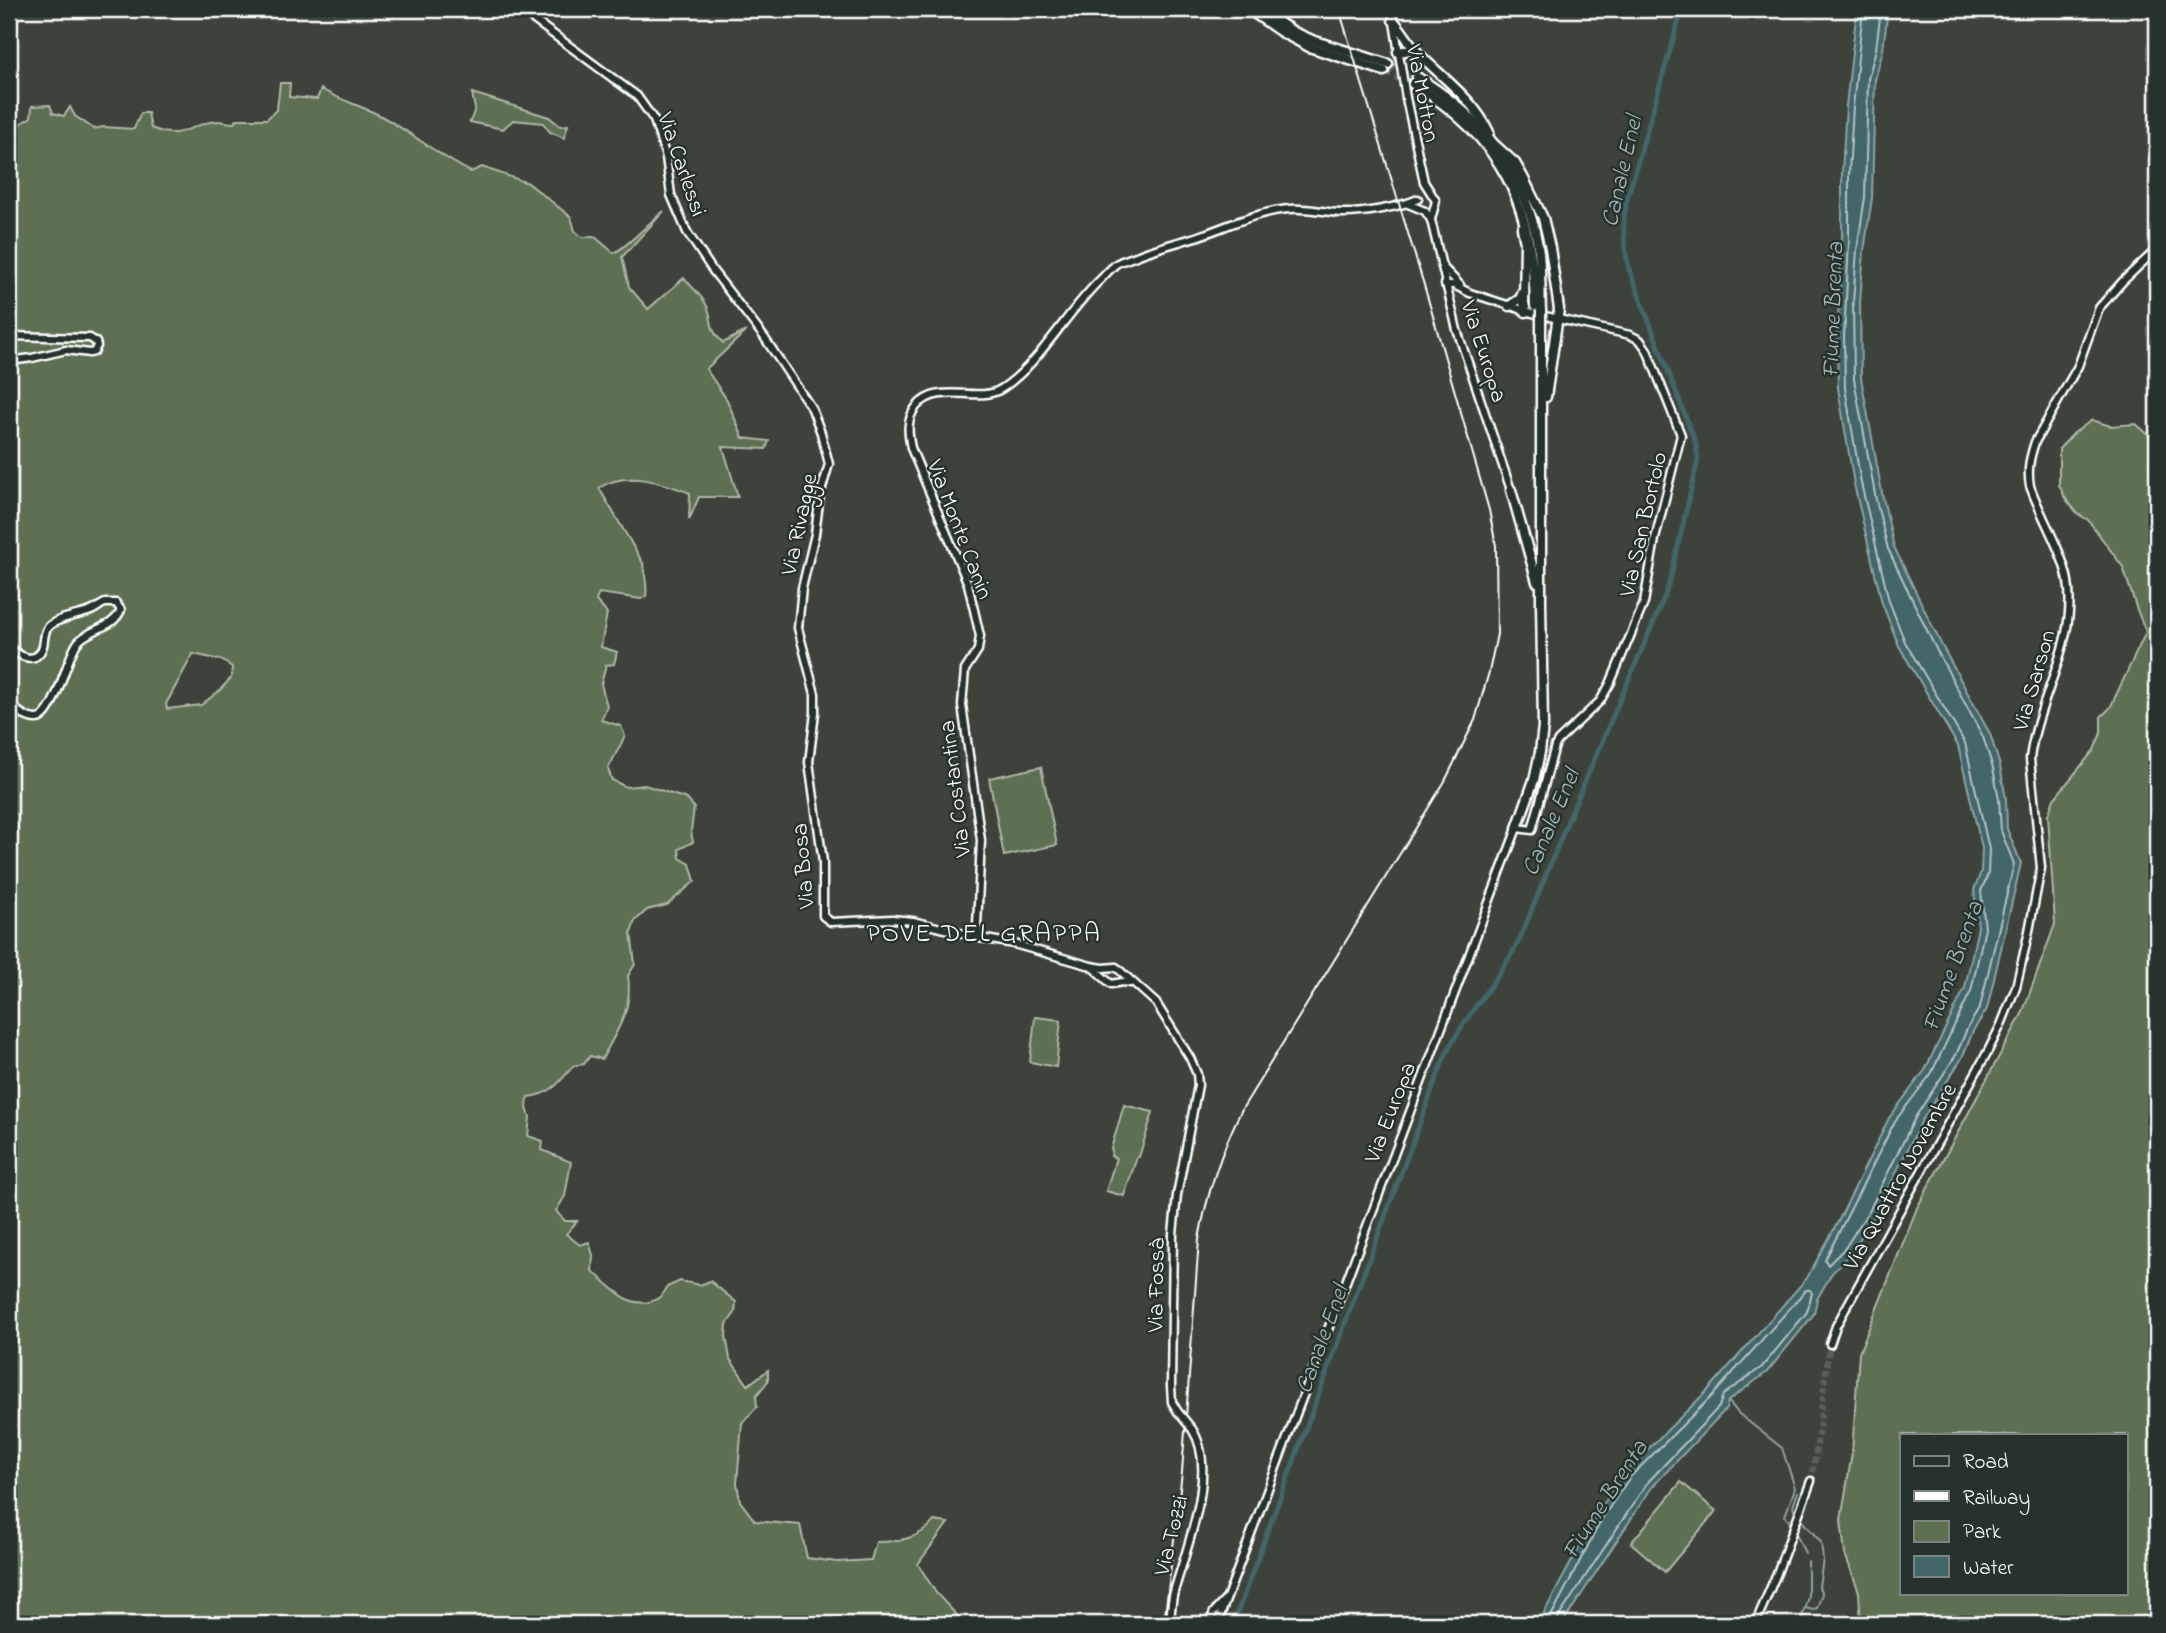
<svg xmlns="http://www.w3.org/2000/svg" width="2166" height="1633" font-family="'Indie Flower',sans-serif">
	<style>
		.green { fill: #5d7052; stroke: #aeb8a8; stroke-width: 2; fill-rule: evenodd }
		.water { fill: #436669; stroke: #8ea3a5; stroke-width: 2 }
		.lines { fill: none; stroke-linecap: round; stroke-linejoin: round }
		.shore { stroke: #b4c2c3; stroke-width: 2 }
		.stream { stroke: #8ea3a5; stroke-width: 2 }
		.canal { stroke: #436669; stroke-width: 5 }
		.secondary-tunnel { stroke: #5a5f58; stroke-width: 6; stroke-dasharray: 6 3; stroke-linecap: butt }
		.highway-tunnel { stroke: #5a5f58; stroke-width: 8; stroke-dasharray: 8 4; stroke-linecap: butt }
		.secondary-casing { stroke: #fff; stroke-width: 11 }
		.primary-casing { stroke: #fff; stroke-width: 11 }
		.highway-casing { stroke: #fff; stroke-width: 13 }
		.secondary { stroke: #26332d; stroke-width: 6 }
		.primary { stroke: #26332d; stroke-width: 6 }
		.highway { stroke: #26332d; stroke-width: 8 }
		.rail { stroke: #fff; stroke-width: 2 }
		.secondary-bridge-casing { stroke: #fff; stroke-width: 11; stroke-linecap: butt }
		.highway-bridge-casing { stroke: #fff; stroke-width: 13; stroke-linecap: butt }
		.secondary-bridge { stroke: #26332d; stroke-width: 6 }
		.highway-bridge { stroke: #26332d; stroke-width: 8 }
		.labels { text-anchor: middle; stroke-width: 5; stroke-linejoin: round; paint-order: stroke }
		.street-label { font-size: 23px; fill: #fff; stroke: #26332d }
		.water-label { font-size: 24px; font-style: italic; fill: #aababc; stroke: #26332d }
		.quarter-label { font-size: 26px; letter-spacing: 2px; fill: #fff; stroke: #26332d }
	</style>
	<rect width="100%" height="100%" fill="#3d433a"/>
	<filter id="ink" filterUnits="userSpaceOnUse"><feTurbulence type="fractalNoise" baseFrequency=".0143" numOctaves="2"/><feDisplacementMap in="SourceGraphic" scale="14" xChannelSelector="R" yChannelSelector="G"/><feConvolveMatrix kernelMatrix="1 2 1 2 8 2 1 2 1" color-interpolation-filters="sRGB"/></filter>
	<g filter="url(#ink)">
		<g class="green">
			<path d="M280,83H290L289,97L317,99L321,89C340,100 362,106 381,116C412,133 439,156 471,172L482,167L528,183L571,217L575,231L582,237H595L614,253C633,243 646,224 664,211L622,257L629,287L648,309L684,278C692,287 702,296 707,306C715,324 706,325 723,343L746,331L706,369L727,400L743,438L769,441L766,449L723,447L738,497H699L689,520L690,493C661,482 627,470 599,488L643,563C644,575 648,584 646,596L641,599L599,593L596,601L607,613L601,647L617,652L614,664L606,665L601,684L607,706L601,720L621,726L625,736L608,769L612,780L626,787L645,785L687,799L694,807L691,832L693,842L679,849L680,858L690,864L695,881L667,905L647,910L635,921L631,933L635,964L628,976C633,1010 617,1030 602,1059L590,1056L584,1064L573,1066C559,1083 552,1094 528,1097L527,1108L530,1117L528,1136L543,1141L542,1150L571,1162L565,1196L556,1211L565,1221H577L566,1234L580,1245L589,1242L593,1255L592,1271C602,1279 618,1295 629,1300C644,1306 661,1302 667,1287L680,1281L700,1285L710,1281L736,1302L735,1313L727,1324L726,1336L730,1359L748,1385L768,1370V1381L756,1396L757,1407L742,1423L737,1483L740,1501L755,1521L800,1525L807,1558L837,1562L871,1560L876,1542C897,1542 920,1539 934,1521L948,1523L918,1564L936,1593L965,1624H9V128L12,129L31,117L32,106L50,105L53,113L64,116L70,107L75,116L94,129L103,127L134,129L141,113H148L151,128C183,142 190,123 217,121C222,121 228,123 234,123L238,119H267L277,109ZM193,654L221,660L232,667L231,678L218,692L201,705L167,709L166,704Z"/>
			<path d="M472,93L549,117L560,126L568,125L564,138L550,132L543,123L513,120L503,129L470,122L475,109Z"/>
			<path d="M2092,420L2110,426L2136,424L2157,442V1624H1861L1859,1592L1845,1554L1841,1520L1852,1453L1859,1353L1917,1208L2022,1014L2055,924L2048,815L2054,799L2094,750L2101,733V717L2110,708L2146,632L2137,610L2123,567L2088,520L2078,514L2065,498L2059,485V449L2074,433ZM1902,1435H2126V1593H1902Z"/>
			<path d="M1041,767L1057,845L1004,856L989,778Z"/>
			<path d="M1035,1017L1061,1020L1056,1067L1030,1062Z"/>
			<path d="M1124,1105L1153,1112L1139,1157H1137L1124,1196L1106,1191L1116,1158L1111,1156L1112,1150L1111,1149Z"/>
			<path d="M1681,1482L1716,1511L1665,1572L1631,1543Z"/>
		</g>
		<path class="water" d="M1857,9H1888L1883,50L1875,80L1872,198L1864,251L1860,302L1861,378L1883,498L1894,547L1941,644L1990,734L2000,766L2006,799L2007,829L2021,863L1987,1009L1973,1031L1962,1058L1922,1120L1876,1213L1851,1253L1832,1273L1817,1299L1814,1314L1767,1372L1728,1401L1726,1409L1652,1487L1562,1624H1538L1597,1514L1624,1473L1709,1389L1807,1278L1838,1222L1889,1118L1925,1070L1965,988L1978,927L1974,890L1981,872L1982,848L1958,746L1899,646L1882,603L1854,484L1838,388L1837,338L1842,242V173L1846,106Z"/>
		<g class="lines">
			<g class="shore">
				<path d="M1863,9L1853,107L1849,173V242L1844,338L1845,388L1861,483L1889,601L1905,642L1965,743L1989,849L1988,874L1981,891L1985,928L1971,991L1931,1074L1895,1121L1825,1260L1828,1265L1845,1248L1870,1209L1916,1116L1956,1055L1967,1029L1980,1007L2014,864L2001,831L1999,799L1993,768L1983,737L1935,647L1888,549L1876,500L1854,379L1853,302L1857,250L1865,197L1868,79L1876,49L1881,9"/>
				<path d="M1547,1624L1603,1517L1630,1477L1714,1394L1806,1290H1810L1812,1293L1807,1312L1762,1367L1723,1395L1719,1407L1647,1483L1558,1618L1557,1624"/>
			</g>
			<g class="stream">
				<path d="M1728,1401L1739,1414L1782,1448L1795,1488L1785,1516L1791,1524"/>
				<path d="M1795,1512L1793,1506L1798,1492"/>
				<path d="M1801,1520L1821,1542L1823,1559L1819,1587L1822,1594L1817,1608L1813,1610L1805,1608"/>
				<path d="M1795,1532L1805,1553"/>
				<path d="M1800,1624L1808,1597V1561"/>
			</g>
			<path class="canal" d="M1233,1624L1443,1061C1462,1018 1497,983 1519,941L1572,811L1664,598L1670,580L1698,460L1696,444L1629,269C1623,242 1622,225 1627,199L1682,9"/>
			<path class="secondary-tunnel" d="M1811,1481C1820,1436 1822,1390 1830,1344"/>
			<g class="highway-tunnel">
				<path d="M1388,64L1417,77"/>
				<path d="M1384,71L1413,84"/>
			</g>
			<defs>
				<g id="secondary">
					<path d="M519,9L637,96L654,120L666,157L671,195L687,232L713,271L764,337L812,409L821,433L829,464L820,495L815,534L802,588L798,628L815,694V713L809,762L823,862V916L831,922L892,919L913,921L980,938L1014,944L1091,966L1103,968L1116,967L1156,1003L1190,1058L1197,1074L1198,1085L1177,1195L1173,1234L1171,1386L1172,1402L1178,1412"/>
					<path d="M1392,9L1406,98L1424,182L1436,201L1431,219"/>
					<path d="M1408,204L1425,211L1431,220L1457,330L1511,490"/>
					<path d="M1441,265L1460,285"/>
					<path d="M1445,285H1454L1470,293L1532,313L1630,335L1640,340L1647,350L1681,435L1655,539L1644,603L1610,684L1600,701L1558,741L1555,746L1532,830L1517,828"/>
					<path d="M9,336L90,338L96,342L97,346L94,352L90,353L66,350L32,358L9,361"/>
					<path d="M9,646C19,657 37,666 43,646C45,639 43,632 49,626C59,617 78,616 91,611C96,609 100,605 105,603C106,603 115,603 116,603L121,610C113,629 90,628 78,642C67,655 55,717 37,719C27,720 17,710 9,704"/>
					<path d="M980,938L977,926L981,840L962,705L965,670L978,650L980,636L968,584L911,448C908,433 906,420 916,407C939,380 977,404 1001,389C1039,365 1067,311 1101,279C1106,274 1111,268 1116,264C1122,260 1130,259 1136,256C1156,248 1176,243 1196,237C1226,227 1256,212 1288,209C1305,207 1323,212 1340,213C1361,214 1400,207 1418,199"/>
					<path d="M1092,967L1111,984L1123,982L1130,983"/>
					<path d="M1830,1344L1836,1326L1988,1051L2001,1025L2016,987L2029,931L2041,868L2030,759C2037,699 2078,642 2068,581C2063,552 2040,515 2030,486C2027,470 2030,457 2035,442L2078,366L2099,308L2123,281L2157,249"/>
					<path d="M1170,1624C1171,1613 1171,1602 1174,1592C1186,1548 1219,1470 1192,1429"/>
					<path d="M1209,1624L1214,1612L1225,1600"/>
					<path d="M1755,1624L1777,1573L1811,1481"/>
				</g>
				<path id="primary" d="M1217,1624L1517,828"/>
				<g id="highway">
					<path d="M1248,9L1281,32L1309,47L1384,71"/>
					<path d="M1259,9L1294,32L1312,40L1388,64"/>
					<path d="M1393,20C1403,31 1410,45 1420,55C1445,80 1473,99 1489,132"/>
					<path d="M1398,52L1411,50L1418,54"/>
					<path d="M1417,77C1483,117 1527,173 1539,252C1541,271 1540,291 1541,311"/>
					<path d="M1413,84C1502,137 1533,205 1535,306"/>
					<path d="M1495,145L1515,163L1523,177L1543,218L1550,248L1559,309L1546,397"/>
					<path d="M1522,228L1525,243L1524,303L1526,312"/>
					<path d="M1509,306L1520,299L1523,292"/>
					<path d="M1511,490L1537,582"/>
					<path d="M1517,828L1534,780L1540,752L1543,726L1541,602V320"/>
				</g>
			</defs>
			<use href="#secondary" class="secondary-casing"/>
			<use href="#primary" class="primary-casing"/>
			<use href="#highway" class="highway-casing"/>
			<use href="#secondary" class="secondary"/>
			<use href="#primary" class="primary"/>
			<use href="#highway" class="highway"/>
			<path class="rail" d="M1164,1624L1182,1472L1199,1239C1207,1193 1221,1151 1242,1109L1445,781L1475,720L1489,672L1497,634L1496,546L1489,510L1424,285L1339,9"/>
			<defs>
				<path id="secondary-bridge" d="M1178,1412L1192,1429"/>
				<path id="highway-bridge" d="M1541,311V320"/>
			</defs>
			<use href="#secondary-bridge" class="secondary-bridge-casing"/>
			<use href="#highway-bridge" class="highway-bridge-casing"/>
			<use href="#secondary-bridge" class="secondary-bridge"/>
			<use href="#highway-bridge" class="highway-bridge"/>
		</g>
	</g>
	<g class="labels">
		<g class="street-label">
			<text transform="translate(1424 93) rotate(79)" y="8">Via Motton</text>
			<text transform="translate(683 164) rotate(71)" y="8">Via Carlessi</text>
			<text transform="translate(1485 351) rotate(72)" y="8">Via Europa</text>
			<text transform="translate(798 524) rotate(-78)" y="8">Via Rivagge</text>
			<text transform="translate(1642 524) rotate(-77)" y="8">Via San Bortolo</text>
			<text transform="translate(961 529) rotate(69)" y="8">Via Monte Canin</text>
			<text transform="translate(2033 680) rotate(-74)" y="8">Via Sarson</text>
			<text transform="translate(954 789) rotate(-97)" y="8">Via Costantina</text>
			<text transform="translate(802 866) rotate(-95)" y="8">Via Bosa</text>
			<text transform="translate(1389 1112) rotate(-69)" y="8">Via Europa</text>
			<text transform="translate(1899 1176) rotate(-61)" y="8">Via Quattro Novembre</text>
			<text transform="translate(1155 1285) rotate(-89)" y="8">Via Fossà</text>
			<text transform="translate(1170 1535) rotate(-76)" y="8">Via Tozzi</text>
		</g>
		<g class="water-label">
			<text transform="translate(1621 171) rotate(-77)" y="8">Canale Enel</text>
			<text transform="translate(1832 310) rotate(-88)" y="8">Fiume Brenta</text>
			<text transform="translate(1550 822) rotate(-67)" y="8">Canale Enel</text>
			<text transform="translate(1952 966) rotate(-70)" y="8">Fiume Brenta</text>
			<text transform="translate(1321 1339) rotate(-70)" y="8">Canale Enel</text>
			<text transform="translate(1604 1499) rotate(-57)" y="8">Fiume Brenta</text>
		</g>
		<g class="quarter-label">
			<text x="984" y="941">POVE DEL GRAPPA</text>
		</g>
	</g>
	<rect width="2166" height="1633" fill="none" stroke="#26332d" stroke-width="35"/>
	<rect x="18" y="18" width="2131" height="1598" fill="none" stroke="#fff" stroke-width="2.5" filter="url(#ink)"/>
	<rect x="1900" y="1434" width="228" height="161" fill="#26332d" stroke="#7d8581" stroke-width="2"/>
	<rect x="1914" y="1456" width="35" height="10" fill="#26332d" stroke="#7d8581" stroke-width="2"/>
	<text x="1963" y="1468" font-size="21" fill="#ffffff">Road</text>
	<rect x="1914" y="1491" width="35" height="10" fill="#ffffff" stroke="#7d8581" stroke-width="2"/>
	<text x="1963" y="1504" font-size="21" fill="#ffffff">Railway</text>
	<rect x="1914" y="1521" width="35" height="21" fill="#5d7052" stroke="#7d8581" stroke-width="2"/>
	<text x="1963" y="1538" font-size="21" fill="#ffffff">Park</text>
	<rect x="1914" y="1556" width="35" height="21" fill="#436669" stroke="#7d8581" stroke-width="2"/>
	<text x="1963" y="1574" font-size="21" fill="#ffffff">Water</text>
</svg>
